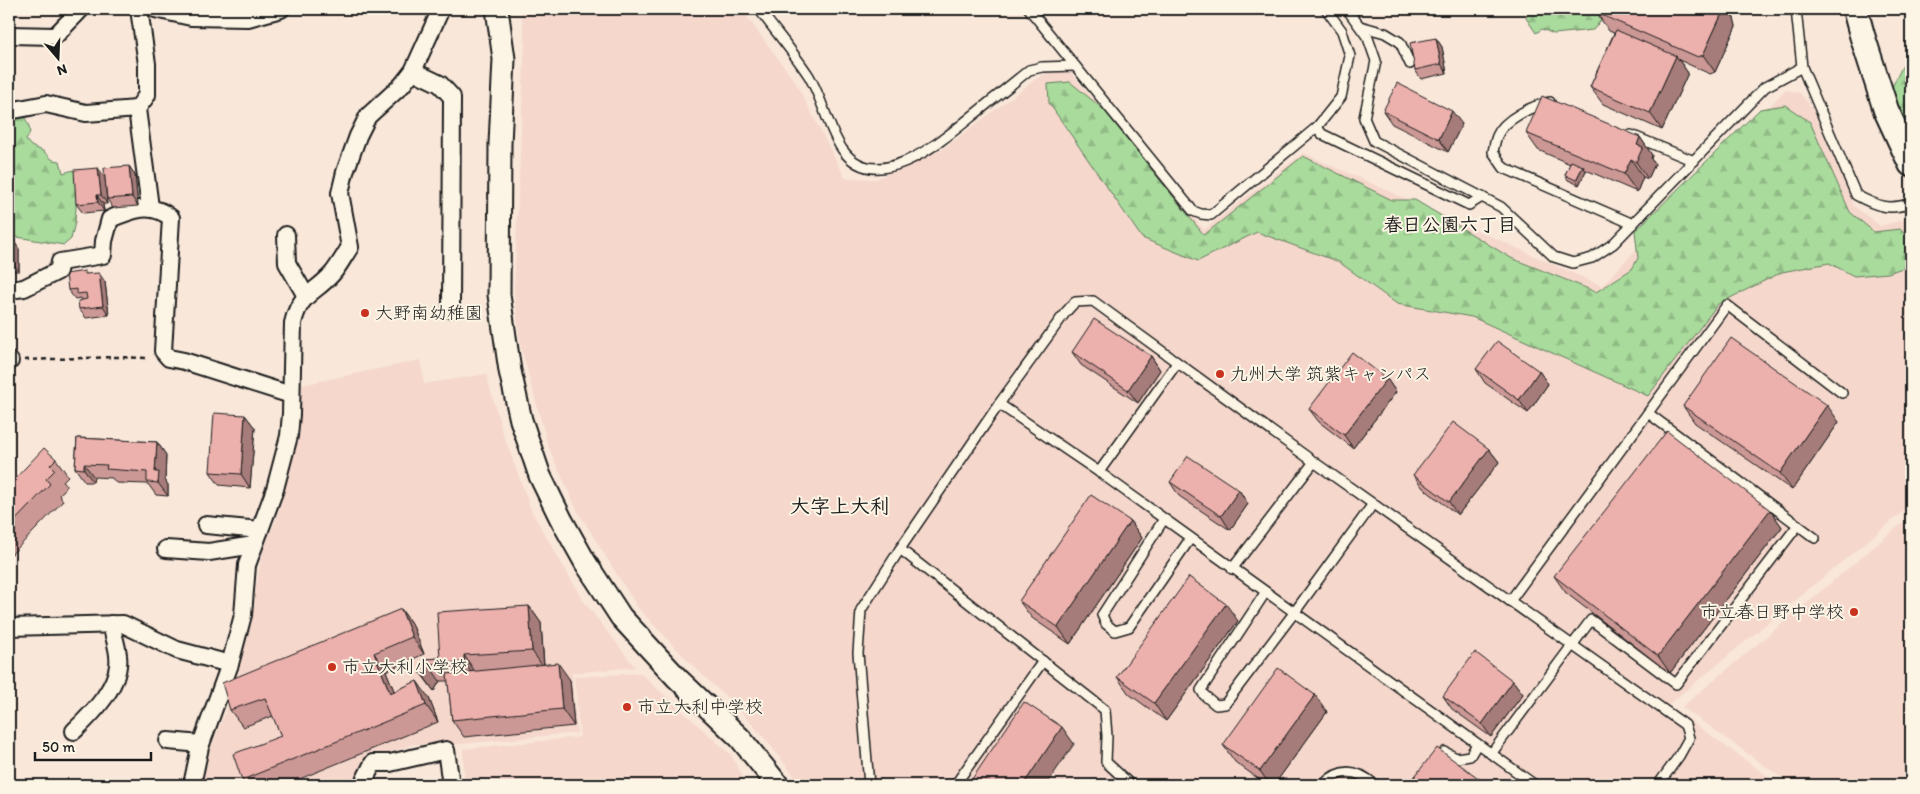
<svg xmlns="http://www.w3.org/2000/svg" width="1920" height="794" font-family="Itim,'Klee One',sans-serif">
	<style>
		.built { fill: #f5d7cc }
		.forest { fill: url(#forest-firs); stroke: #627c5c }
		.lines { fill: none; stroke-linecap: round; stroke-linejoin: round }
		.service-casing { stroke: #1c1c1c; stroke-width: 12 }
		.minor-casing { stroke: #1c1c1c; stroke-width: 20 }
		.tertiary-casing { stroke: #1c1c1c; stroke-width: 25 }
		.secondary-casing { stroke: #1c1c1c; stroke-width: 28 }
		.path { stroke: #1c1c1c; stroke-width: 2.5; stroke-dasharray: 5 4; stroke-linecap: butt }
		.service { stroke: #fcf5e5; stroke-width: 9 }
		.minor { stroke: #fcf5e5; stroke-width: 16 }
		.tertiary { stroke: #fcf5e5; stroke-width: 21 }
		.secondary { stroke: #fcf5e5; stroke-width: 24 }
		.wall { fill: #cb9895; stroke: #1c1c1c }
		.shaded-wall { fill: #a57c79; stroke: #1c1c1c }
		.building { fill: #ecb1ad; stroke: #1c1c1c }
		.poi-dot { fill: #c8321e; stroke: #fcf5e5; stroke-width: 2 }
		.labels { text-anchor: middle; stroke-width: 4; stroke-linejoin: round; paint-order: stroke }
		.poi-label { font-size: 18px; fill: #1c1c1c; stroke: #fcf5e5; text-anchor: start }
		.neighbourhood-label { font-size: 19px; font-weight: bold; fill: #1c1c1c; stroke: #fcf5e5 }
		.quarter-label { font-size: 20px; font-weight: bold; fill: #1c1c1c; stroke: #fcf5e5 }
	</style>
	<defs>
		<pattern id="forest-firs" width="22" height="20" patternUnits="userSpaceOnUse" patternTransform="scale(1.25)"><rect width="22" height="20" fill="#a9db9c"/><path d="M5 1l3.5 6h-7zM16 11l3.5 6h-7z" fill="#91bb86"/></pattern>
	</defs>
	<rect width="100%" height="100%" fill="#f9e7da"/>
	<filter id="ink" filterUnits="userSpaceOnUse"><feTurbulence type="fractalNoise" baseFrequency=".02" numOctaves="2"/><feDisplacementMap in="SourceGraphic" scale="10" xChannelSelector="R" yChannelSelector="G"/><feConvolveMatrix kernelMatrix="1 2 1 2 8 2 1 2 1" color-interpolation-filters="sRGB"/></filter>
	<g filter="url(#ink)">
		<g class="built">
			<path d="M521,9H741L796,83L845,178L876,179L940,151L1043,74L1069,71L1204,230L1303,153L1602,286L1785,90L1800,93L1812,108L1854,206L1880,226L1911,218V505L1668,705L1780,785H799L793,774L767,741L734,704L694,667L638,608L577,510L548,446L521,347L514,292L525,40Z"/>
			<path d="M421,360L424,384L486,374L502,431L532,512L582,599L635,667L572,673L577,733L459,744H413L368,761L353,785H202L208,755L237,683L244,644L252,623L255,595L263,547L275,523L291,470L298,439L299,414L297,386Z"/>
			<path d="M1911,516V785H1792L1682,707Z"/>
			<path d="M640,673L731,755L747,785H465L463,749L580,737L574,677Z"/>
		</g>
		<g class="forest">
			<path d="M1532,9H1610L1593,30L1554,34L1542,29L1536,33L1526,18Z"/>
			<path d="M1907,57H1911V139L1890,91Z"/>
			<path d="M1070,82L1103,109L1204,235L1303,156L1392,200H1415L1511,258L1596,292L1632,269L1638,258L1635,231L1760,109L1785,105L1810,122L1850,212L1874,232L1900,229L1911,240V265L1888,273L1854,276L1829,263L1782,272L1718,304L1648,396L1472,317L1397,304L1339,262L1257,232L1198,261L1142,238L1049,103L1048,84Z"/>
			<path d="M9,117L25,118C30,127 32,132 26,140L31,146L43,151L53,160L60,161L63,173L74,170L78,178L75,222L71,239L64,245L17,237L9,238Z"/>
		</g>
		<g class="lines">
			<defs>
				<g id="service">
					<path d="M759,9C775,31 794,53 809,76C822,98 828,128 842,149C877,199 945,138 976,113C993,99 1011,85 1029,70L1042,67L1075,66"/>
					<path d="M1029,9L1193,211L1201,214L1211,215L1317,127L1341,97L1350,56L1342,31L1326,9"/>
					<path d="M1347,9L1368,38L1376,61L1364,118L1374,141L1501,207L1554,257L1573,263L1592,258L1613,244L1765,87L1802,67"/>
					<path d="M1796,9L1802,67L1856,195C1876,206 1889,211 1911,203"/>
					<path d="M1360,26L1385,33L1400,42L1410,64"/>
					<path d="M1550,102C1534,105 1504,119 1497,136C1495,141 1494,147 1493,152L1504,168L1633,224"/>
					<path d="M1317,127L1322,134L1469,205L1482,197"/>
					<path d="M1631,135L1694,161"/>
					<path d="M999,404L1099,472L1535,785"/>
					<path d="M1648,413L1815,538"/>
					<path d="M1099,472L1177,363"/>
					<path d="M1164,519L1102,615L1106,624L1115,631L1129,627L1190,539"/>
					<path d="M900,549L1105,710L1107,736L1106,762L1131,785"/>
					<path d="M1232,569L1314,462"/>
					<path d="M1265,593L1201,690L1204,695L1216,705L1225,704L1294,613L1373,504"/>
					<path d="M1510,601L1727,305L1842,393"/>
					<path d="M1491,754L1591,620L1676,684L1798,525"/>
					<path d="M1438,761L1445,752L1456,758L1470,756L1477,744"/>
					<path d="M869,785L858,653L861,610L900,549L999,404L1065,313L1075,302L1093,301L1314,462L1685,725L1689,738L1679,756L1658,785"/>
					<path d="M955,785L1043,661"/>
					<path d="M1323,785C1340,767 1357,769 1375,785"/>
				</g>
				<g id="minor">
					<path d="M139,9L147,64V95L137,109L150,207"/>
					<path d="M155,9L191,17L248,18L281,9"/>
					<path d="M9,35L55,36L81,9"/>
					<path d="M413,71L440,84L452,97L451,309"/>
					<path d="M9,111L46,104L86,113L137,109"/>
					<path d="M286,235L287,263L306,296"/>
					<path d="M9,290L24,288L58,271L60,262L103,255L104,241L110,219C131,210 152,201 171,218L163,351L169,358L184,361L291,395"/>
					<path d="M9,361H10"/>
					<path d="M206,525L260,530"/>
					<path d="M166,549L209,552L254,545"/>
					<path d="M9,627L123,624L177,650L230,664"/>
					<path d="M74,731C93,713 122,684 118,655C117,645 113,634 111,624"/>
					<path d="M168,741L201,744"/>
					<path d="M192,785L200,747L230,664L243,615L247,565L275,489L289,436L291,414L293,323C300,293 314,294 332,274C339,266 344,256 350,247L340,193L345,172L358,136L368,116L402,85L413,71L441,9"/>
					<path d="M362,785L373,763H390L446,750L451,785"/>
				</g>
				<path id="tertiary" d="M497,9L504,59L500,144L499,295L510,371L521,420L540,476L561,519L585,562L621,617L677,678L740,738L778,785"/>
				<path id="secondary" d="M1855,9L1862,35L1886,110L1911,164"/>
			</defs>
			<use href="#service" class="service-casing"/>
			<use href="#minor" class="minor-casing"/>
			<use href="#tertiary" class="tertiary-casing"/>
			<use href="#secondary" class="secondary-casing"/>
			<path class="path" d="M24,360L116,357L149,358"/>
			<use href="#service" class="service"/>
			<use href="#minor" class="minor"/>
			<use href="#tertiary" class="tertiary"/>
			<use href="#secondary" class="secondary"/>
		</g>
		<g class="wall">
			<path d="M1594,9L1734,18L1736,26L1715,72L1710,74L1679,60L1688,73L1662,130L1603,104L1590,87L1614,33L1609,31Z"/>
			<path d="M1436,38L1442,47L1447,73L1421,79L1415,70Z"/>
			<path d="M1383,111L1462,124L1448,152L1392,124Z"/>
			<path d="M1526,133L1640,137L1652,155L1651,159L1655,164L1648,179L1643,177L1637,192L1586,170L1579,185L1568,180L1565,175L1570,164L1538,150Z"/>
			<path d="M129,166L135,175L138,206L113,208L107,199Z"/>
			<path d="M98,168L107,204H103L104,211L83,213L76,204Z"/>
			<path d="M9,240H13L19,249V271H9Z"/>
			<path d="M86,274L105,282L109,315L86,318L79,309L82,300L81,298L75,299L68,290Z"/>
			<path d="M1072,352L1151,356L1160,370L1138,403L1081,365Z"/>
			<path d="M1476,369L1539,371L1548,384L1528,413L1485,383Z"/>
			<path d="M1387,379L1396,392L1353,448L1319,422L1309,409Z"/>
			<path d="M1683,406L1839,422L1792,490L1695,423Z"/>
			<path d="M245,415L255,428L250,488L219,485L210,472Z"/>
			<path d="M77,438L157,442L166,455L165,480L168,485V496L156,495L148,484L116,483L112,478L94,477L93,482H85L75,468Z"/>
			<path d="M1489,449L1499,462L1458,515L1423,488L1413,475Z"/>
			<path d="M56,459L68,476L63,481L67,487L59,495L63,501L9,557V485Z"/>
			<path d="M1170,482L1239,490L1248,504L1230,530L1179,496Z"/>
			<path d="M1770,510L1782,527L1670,673L1566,593L1554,576Z"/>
			<path d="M1130,521L1142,538L1070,644L1032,618L1019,601Z"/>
			<path d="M529,606L541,623L544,664L570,680L574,726L464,737L452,720L448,681H440L434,691L419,671L427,659L440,658Z"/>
			<path d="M401,609L413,626L424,654L386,671L394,691L429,698L438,722L285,785H246L242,780L281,736L273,716L243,727L230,710Z"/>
			<path d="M1238,621L1166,721L1129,694L1117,677Z"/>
			<path d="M1513,681L1523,694L1491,737L1452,709L1443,696Z"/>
			<path d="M1315,695L1327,712L1274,785H1267L1235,762L1223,745Z"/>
		</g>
		<g class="shaded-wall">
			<path d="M1724,9H1728L1734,18L1736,26L1715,72L1703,55Z"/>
			<path d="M1436,38L1442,47L1447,73L1441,64Z"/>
			<path d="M1676,56L1688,73L1662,130L1650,113Z"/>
			<path d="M1452,111L1462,124L1448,152L1439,139Z"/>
			<path d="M1640,137L1652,155L1651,159L1655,164L1648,179L1636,162L1637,145Z"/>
			<path d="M1631,159L1643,177L1637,192L1624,174Z"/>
			<path d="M129,166L135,175L138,206L132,197Z"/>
			<path d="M1583,166L1586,171L1579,185L1576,180Z"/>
			<path d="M98,168L105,177L107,204L101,195Z"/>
			<path d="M97,195L103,204L104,211L98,202Z"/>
			<path d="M13,240L19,249V271L12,262Z"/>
			<path d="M99,273L105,282L109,315L103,306Z"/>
			<path d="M1151,356L1160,370L1138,403L1128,390Z"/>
			<path d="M1539,371L1548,384L1528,413L1519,400Z"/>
			<path d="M1387,379L1396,392L1353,448L1344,435Z"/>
			<path d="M1827,405L1839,422L1792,490L1780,473Z"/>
			<path d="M245,415L255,428L250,488L241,474Z"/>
			<path d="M157,442L166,455L165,480L168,485V496L158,483L155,472Z"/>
			<path d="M1489,449L1499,462L1458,515L1449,502Z"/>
			<path d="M84,464L94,477L93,482L84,469Z"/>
			<path d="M1239,490L1248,504L1230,530L1221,516Z"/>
			<path d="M1770,510L1782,527L1670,673L1658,656Z"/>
			<path d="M1130,521L1142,538L1070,644L1058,627Z"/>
			<path d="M1226,604L1238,621L1166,721L1154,703Z"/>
			<path d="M529,606L541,623L544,668L532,651Z"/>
			<path d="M401,609L413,626L424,654L412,637Z"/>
			<path d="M374,653L386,671L402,710L390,693Z"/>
			<path d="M464,655L476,673V679L464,662Z"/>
			<path d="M558,663L570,680L574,726L562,709Z"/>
			<path d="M428,664L440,681L434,691L422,674Z"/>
			<path d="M417,681L429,698L438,722L426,705Z"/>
			<path d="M1513,681L1523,694L1491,737L1482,724Z"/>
			<path d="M1315,695L1327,712L1274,785H1270L1260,771Z"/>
			<path d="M1062,727L1074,744L1046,785H1023Z"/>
		</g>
		<g class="building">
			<path d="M1594,9H1724L1703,55L1698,57L1597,13Z"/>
			<path d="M1616,30L1676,56L1650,113L1590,87Z"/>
			<path d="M1436,38L1441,64L1415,70L1410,43Z"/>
			<path d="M1397,83L1452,111L1439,139L1383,111Z"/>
			<path d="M1542,96L1640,137L1637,145L1643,147L1636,162L1631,159L1624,174L1526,133Z"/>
			<path d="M1571,161L1583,166L1576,180L1565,175Z"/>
			<path d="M129,166L132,197L107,199L104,168Z"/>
			<path d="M98,168L101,195H97L98,202L76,204L74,170Z"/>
			<path d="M9,240H13L12,262H9Z"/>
			<path d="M85,271V274L99,273L103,306L79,309L78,301L87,299L86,293L77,294V289L68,290L66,274Z"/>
			<path d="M1094,319L1151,356L1128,390L1072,352Z"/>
			<path d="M1731,338L1827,405L1780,473L1683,406Z"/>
			<path d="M1497,341L1539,371L1519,400L1476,369Z"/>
			<path d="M1352,352L1387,379L1344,435L1309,409Z"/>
			<path d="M214,413L245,415L241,474L210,472Z"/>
			<path d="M1453,422L1489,449L1449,502L1413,475Z"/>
			<path d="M1667,431L1770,510L1658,656L1554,576Z"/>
			<path d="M77,438L157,442L155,472H159L158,483L147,482V472L106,469L107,465L84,464V469L75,468Z"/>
			<path d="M44,448L56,459L50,465L55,470L46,479L50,484L9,527V485Z"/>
			<path d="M1188,456L1239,490L1221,516L1170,482Z"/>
			<path d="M1091,495L1130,521L1058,627L1019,601Z"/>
			<path d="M1189,577L1226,604L1154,703L1117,677Z"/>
			<path d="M529,606L532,651L464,655V662L428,664L422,674L419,671L427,659L440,658L437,612Z"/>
			<path d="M401,609L412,637L374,653L390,693L417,681L426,705L242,780L233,754L281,736L265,698L230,710L222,683Z"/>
			<path d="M1475,652L1513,681L1482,724L1443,696Z"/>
			<path d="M558,663L562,709L452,720L447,674Z"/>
			<path d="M1278,668L1315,695L1260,771L1223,745Z"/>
			<path d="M1024,702L1062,727L1023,785H968Z"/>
			<path d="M1437,748L1488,785H1408Z"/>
		</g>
	</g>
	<g class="poi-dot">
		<circle cx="365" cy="313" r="5"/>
		<circle cx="1220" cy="374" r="5"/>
		<circle cx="1854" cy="612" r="5"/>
		<circle cx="332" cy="667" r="5"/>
		<circle cx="627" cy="707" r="5"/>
	</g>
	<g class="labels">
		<g class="poi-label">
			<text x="375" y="319">大野南幼稚園</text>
			<text x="1230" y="380">九州大学 筑紫キャンパス</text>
			<text x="1844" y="618" text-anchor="end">市立春日野中学校</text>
			<text x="342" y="673">市立大利小学校</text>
			<text x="637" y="713">市立大利中学校</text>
		</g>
		<g class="neighbourhood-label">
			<text x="1450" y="231">春日公園六丁目</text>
		</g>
		<g class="quarter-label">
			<text x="840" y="513">大字上大利</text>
		</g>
	</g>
	<rect width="1920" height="794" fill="none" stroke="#fcf5e5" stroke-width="30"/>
	<rect x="15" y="15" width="1890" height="764" fill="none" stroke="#1c1c1c" stroke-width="2" filter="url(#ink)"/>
	<g transform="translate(58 58) rotate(161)" stroke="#fcf5e5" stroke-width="4" paint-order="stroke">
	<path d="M0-4L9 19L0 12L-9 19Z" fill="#1c1c1c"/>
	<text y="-8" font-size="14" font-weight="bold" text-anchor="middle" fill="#1c1c1c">N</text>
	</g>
	<path d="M35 752v8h116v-8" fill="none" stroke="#1c1c1c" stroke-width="2.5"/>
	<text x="42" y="752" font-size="15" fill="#1c1c1c" stroke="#fcf5e5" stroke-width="4" paint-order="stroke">50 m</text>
</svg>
